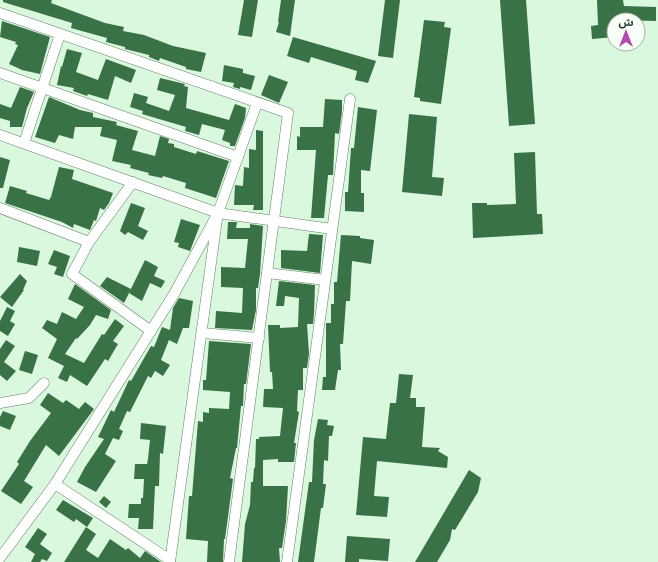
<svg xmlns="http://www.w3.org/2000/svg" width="658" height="562" font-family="Overpass,'Noto Sans Arabic',sans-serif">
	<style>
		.building { fill: #397246 }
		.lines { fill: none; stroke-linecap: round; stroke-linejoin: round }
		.minor-casing { stroke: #647f69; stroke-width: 11 }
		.minor { stroke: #fff; stroke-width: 10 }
	</style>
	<rect width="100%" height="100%" fill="#daf8de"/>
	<g class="building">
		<path d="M3,0H52L51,3L105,23L124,27L123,31L144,35L173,46L206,53L201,72L186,69V67L160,58L159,61L149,57V55L125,49V47L106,42L107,38L71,28L72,23L3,2Z"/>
		<path d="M244,0H258L252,37L238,35Z"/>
		<path d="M281,0H295L290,36L276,32L279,22H278Z"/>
		<path d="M385,0H400L393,58L378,56Z"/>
		<path d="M500,0H526L535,124L509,126Z"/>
		<path d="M597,0H623L624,6L656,7V21L614,20V37L592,39L591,26L598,25Z"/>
		<path d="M424,20L445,22L444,27L451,28L441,104L420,101V98L414,97Z"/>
		<path d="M2,21L50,37L40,74L22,70L9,64L18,45L15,44L16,42L0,37Z"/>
		<path d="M293,37L376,61L368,83L355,80L357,71L311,57L309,63L287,56Z"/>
		<path d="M67,49L82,53L76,72L98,80L106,59L136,70L131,83L115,76L108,100L88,94L87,96L73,91L74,88L57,85L61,66L62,67Z"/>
		<path d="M224,65L243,69V73L255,76L251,90L240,87V89L233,87L234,83L222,81Z"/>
		<path d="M269,75L288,82L279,103L261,95Z"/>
		<path d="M160,78L185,84L184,86L188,87L186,108L229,120L235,104L246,108L245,118L235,146H230V143L222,140L225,130L202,124L199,135L185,131L186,127L142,114L143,111L130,107L134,93L148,97L146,103L169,111L175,95L157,90Z"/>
		<path d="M20,87L34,92L27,108L22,127H10V121L0,118V104L11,108Z"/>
		<path d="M49,97L80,110L93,113V117L117,122L116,125L138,131L132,150L155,156L160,136L169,139L168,143L174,144V147L196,154L197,151L229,161L216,198L185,188L186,183L163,176L162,178L148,175L149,173L130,168L131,165L112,161L117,140L100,136L102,127H75L73,139L59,135L55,143L35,137Z"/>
		<path d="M325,99L342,100V111L339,134L335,133L333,175H328L324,218H311L316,150H297V136L300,137V127H323Z"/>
		<path d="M358,107L377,110L370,171L361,170V193H364V212L345,211V192H348L351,148H354Z"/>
		<path d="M409,114L437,117L432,177L444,178L442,196L402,192Z"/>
		<path d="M256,130L263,131V210H253L254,205H234L235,185L243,186L244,167L249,168V149L256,150Z"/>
		<path d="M535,152L537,214H542L543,234L473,238L472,203H487V205L516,204L514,153Z"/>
		<path d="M0,157L10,160L3,188H0Z"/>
		<path d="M59,167L74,170L72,179L113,193L109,203L104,210L100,208L96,221L94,220L90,230L74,224L73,228L62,222L5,203L10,186L27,191L26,193L49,200L51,197Z"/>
		<path d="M131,203L145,208L138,226L148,231L143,240L128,232L125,235L120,231Z"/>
		<path d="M181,219L200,225L190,251L178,247L179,243L174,242Z"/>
		<path d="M228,222H237L236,228H250V224L263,226L260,274L258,288H256V310L252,330L215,328L216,311L242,313L243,288L221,287V267L245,268L248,239H227Z"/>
		<path d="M309,234L323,235L320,273L281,268V250L307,251Z"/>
		<path d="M341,235L360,236V238L374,240L371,264L352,261L350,301H346L343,344H340L341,370H338L335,390H322L323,377H326V323H331V304H334V282H337Z"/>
		<path d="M19,247L40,251L37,266L17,262Z"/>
		<path d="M54,250L70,256L63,277L54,274L57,267L48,264Z"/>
		<path d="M145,260L158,267L154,276L165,281L161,288L150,283L142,301L129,293Z"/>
		<path d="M20,274L27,281L23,290H24L12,307L0,297Z"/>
		<path d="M107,277L131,289L124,303L100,286Z"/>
		<path d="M279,281L315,285L314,314L313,324H307L309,353L307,368H303V390H298L297,411L299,412L294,443H296L294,462H278V459L263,460V486H288L286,521L282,548H279L280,562H242L245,524L250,505L251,482H253L254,468H255L256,439H259V437L280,436L283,408L263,407L264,389H273L272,372H270L268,325H280V328L298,327L299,298L285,296L284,306H276Z"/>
		<path d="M75,284L111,310L108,319L96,315L90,325L77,339L76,338L65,354L84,363L102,334L104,335L115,319L124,326L113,341L118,344L108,361L105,359L87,386L70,375L67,382L58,378L64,366L48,358L57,339L42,328L47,320L57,324L62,312L76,319L84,307L68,299Z"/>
		<path d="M179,298L193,301L189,328H183L177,344L169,340L161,360L170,365L163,376L155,371L151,378L148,376L130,412L127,411L119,429L123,431L119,440L113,438L105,454L116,461L96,492L77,482L85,467L104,439L98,437L111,410L114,412L129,380L131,381L151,346L154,347L162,327L170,330L173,308Z"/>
		<path d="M7,307L15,311L10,321L15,324L8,336L0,331V321Z"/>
		<path d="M6,340L15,346L4,362L16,371L7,381L0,375V349Z"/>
		<path d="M209,341L251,344L246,384H244L243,406H241L237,448H236L230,478L233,479L225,539H224L223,562H207L208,541L186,539L189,496H192L198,421L203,422V412L209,413V408L229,409L230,392L203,390V380H206Z"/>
		<path d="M25,351L38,355L32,374L19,370Z"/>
		<path d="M399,374L413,375L410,398H416V407H425L422,447L440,448L438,451L448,457L447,468L377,461L374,496L389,497L387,517L356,515L363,437L386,439L390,403H396Z"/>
		<path d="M48,393L63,403L66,400L79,409L85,402L94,409L59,456L46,445L24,481L33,487L21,504L1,491L19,464L17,462L30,441L51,413L40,405Z"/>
		<path d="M3,411L16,416L10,430L0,426V417Z"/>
		<path d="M318,419L328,420L327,425L334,426L332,436H329L328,461L324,460L323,484H326L323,508H321L314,562H298L309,482H312L314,440Z"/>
		<path d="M141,423L166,426L163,454L160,453L159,486H155L153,529H138L139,518H128L129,504H141V498H143L144,479H134L135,464H147L148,459L150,440L140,439Z"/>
		<path d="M469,470L481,478L478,492L455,530L452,529L450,540L437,562H415Z"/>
		<path d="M104,496L111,502L106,508L99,502Z"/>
		<path d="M63,500L93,518L87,527L76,519L74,522L56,510Z"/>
		<path d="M86,527L96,534L86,550L98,558L110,539L126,550L128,548L140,558L145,551L161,562H64Z"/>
		<path d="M38,528L47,534L40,544L52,553L47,561L42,559L40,562H31L35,554L25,547Z"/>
		<path d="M347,536L390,539L388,561L359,559V562H345Z"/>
	</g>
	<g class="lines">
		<defs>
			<g id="minor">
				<path d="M0,13L288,113L229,562"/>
				<path d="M0,73L238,157"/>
				<path d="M0,135L218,213L332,229"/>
				<path d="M24,143L60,34"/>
				<path d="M133,182L89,242L72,274L151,331"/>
				<path d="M0,208L89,242"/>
				<path d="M267,273L325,280"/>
				<path d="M202,333L259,338"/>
				<path d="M0,403L29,398L44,383"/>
				<path d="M55,484L170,560"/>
				<path d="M0,558L55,484L174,294L218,213L257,103"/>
				<path d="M170,562L217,219"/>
				<path d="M287,562L350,99"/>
			</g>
		</defs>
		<use href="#minor" class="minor-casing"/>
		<use href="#minor" class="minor"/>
	</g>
	<g transform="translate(626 32)"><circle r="19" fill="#f8fef8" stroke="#a7afa8"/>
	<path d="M0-3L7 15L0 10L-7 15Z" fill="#b34aad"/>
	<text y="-6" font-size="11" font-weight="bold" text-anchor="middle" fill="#2d392f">ش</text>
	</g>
</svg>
